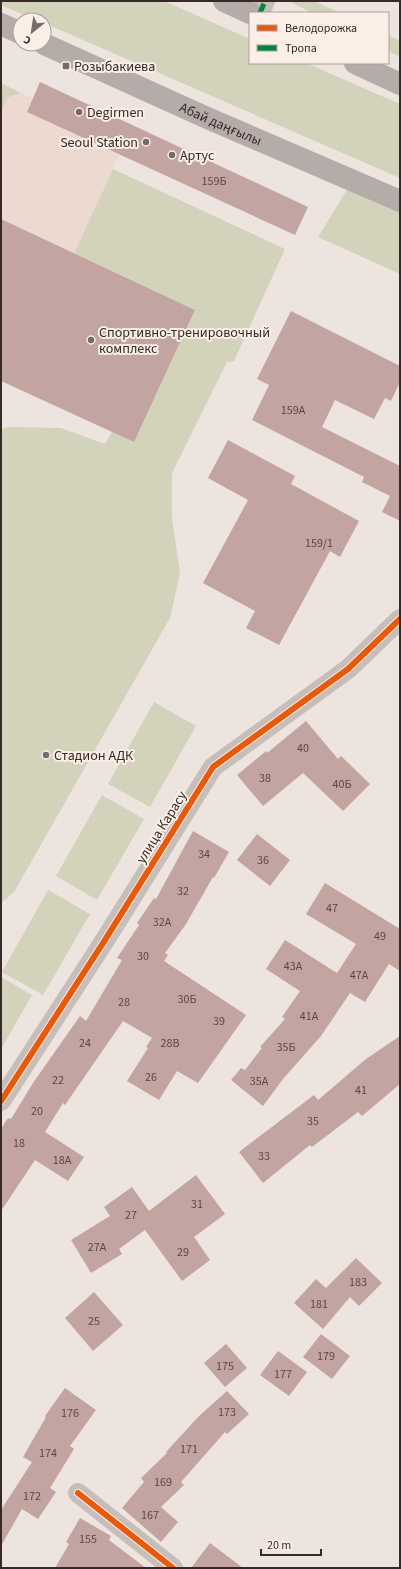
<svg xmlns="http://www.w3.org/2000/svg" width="401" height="1569" font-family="'Source Sans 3',sans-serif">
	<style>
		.green { fill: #d3d2ba }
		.plaza { fill: #ecd9cf }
		.building { fill: #c2a4a1 }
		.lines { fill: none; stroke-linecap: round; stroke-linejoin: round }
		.minor { stroke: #c7bdb9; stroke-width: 20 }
		.major { stroke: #b5aba8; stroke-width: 22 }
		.quiet { stroke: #00873e; stroke-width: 5; stroke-dasharray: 10 5; stroke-linecap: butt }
		.cycleway-casing { stroke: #faeee7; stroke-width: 8 }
		.cycleway { stroke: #e8590c; stroke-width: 6 }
		.poi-dot { fill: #776a68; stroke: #faeee7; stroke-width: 1.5 }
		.labels { text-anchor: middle; stroke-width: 4; stroke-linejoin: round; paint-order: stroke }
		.number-label { font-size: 12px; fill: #5a4846 }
		.poi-label { font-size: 14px; fill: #372927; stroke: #faeee7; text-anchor: start }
		.street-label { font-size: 14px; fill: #372927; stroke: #faeee7 }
	</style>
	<rect width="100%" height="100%" fill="#ede4e0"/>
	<g class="green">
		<path d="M1,1H164L250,39V63H306L400,104V178L44,23V20H36L1,5Z"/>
		<path d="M289,1H314L340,13H312Z"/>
		<path d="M388,35L400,41V57L388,51Z"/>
		<path d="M1,83L21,93L7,98L1,113Z"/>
		<path d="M113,169L285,249L234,361L227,362L172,473V519L180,573L170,618L14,892L1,903V429L8,427L61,428L105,444L112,432L134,442L195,310L74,253Z"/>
		<path d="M348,188L400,209V274L318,237Z"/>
		<path d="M154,702L196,726L150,807L108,784Z"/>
		<path d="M102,795L144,819L97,900L56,876Z"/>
		<path d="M48,890L90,914L43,995L2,972Z"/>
		<path d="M1,977L32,995L1,1049Z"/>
	</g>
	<path class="plaza" d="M21,93L33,98L27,112L119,155L74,253L1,219V113L7,98Z"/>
	<g class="building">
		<path d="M40,82L308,207L295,235L27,112Z"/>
		<path d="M1,219L195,310L134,442L1,381Z"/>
		<path d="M291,311L400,366V382L391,401L385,398L374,419L335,400L322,427L400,466V521L382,512L390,496L362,482L364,477L252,420L269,385L257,379Z"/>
		<path d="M228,440L295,476L291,484L359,521L340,557L330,551L279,645L246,628L255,611L203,583L248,500L208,478Z"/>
		<path d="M306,721L338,759L341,756L370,784L343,811L303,773L263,806L237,775L266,751L267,753Z"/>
		<path d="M193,831L229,852L214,878L213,877L186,924L165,953L168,955L164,961L246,1015L198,1083L177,1071L159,1100L127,1081L148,1048L146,1047L152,1038L123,1021L65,1105L63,1103L45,1132L84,1157L68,1181L35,1160L1,1211V1129L8,1118L11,1119L33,1083L80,1016L86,1021L122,960L117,958L139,925L137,923L154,898L156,899Z"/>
		<path d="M257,834L290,860L270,886L237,860Z"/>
		<path d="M325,883L400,929V971L389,964L365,1002L350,993L321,1036L283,1079L263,1106L231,1080L241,1068L245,1070L262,1048L260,1047L285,1019L282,1017L300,991L266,969L285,940L337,973L356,944L306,914Z"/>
		<path d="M400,1036V1084L362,1116L358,1112L312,1147L310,1145L263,1183L239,1152L314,1095L318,1100L366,1059Z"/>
		<path d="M196,1175L225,1214L194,1237L210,1260L182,1281L145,1230L119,1249L122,1254L91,1273L71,1240L110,1216L104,1207L132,1187L149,1211Z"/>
		<path d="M356,1258L382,1283L359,1306L350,1297L323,1329L294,1303L316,1279L326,1288Z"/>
		<path d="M94,1292L123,1325L93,1351L65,1318Z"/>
		<path d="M321,1334L350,1356L332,1379L303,1357Z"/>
		<path d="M226,1344L247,1368L225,1387L204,1363Z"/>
		<path d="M278,1351L307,1372L289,1396L260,1375Z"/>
		<path d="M65,1388L96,1410L70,1446L74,1449L50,1488L56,1492L38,1519L22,1509L1,1546V1510L32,1462L23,1457L46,1417L45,1416Z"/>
		<path d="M227,1391L249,1414L227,1434L225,1432L181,1482L184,1485L161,1507L178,1522L161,1542L122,1508L144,1482L141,1478L167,1453L166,1452L199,1416Z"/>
		<path d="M80,1518L111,1536L109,1540L146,1568H55L69,1544L66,1542Z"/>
		<path d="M210,1543L243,1568H191Z"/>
	</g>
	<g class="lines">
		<g class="minor">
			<path d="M260,13L265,1"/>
			<path d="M1,1101L105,940L213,767L348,669L400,619"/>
			<path d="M78,1493L173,1568"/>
		</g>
		<g class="major">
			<path d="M224,1L250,13"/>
			<path d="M1,24L20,33"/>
			<path id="s1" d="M44,44L205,117L400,201"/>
			<path d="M355,63L400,84"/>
		</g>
		<path class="quiet" d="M260,13L265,1"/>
		<defs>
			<g id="cycleway">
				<path d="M1,1101L105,940L213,767L348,669L400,619"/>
				<path d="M78,1493L173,1568"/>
			</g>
		</defs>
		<use href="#cycleway" class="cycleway-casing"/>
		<use href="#cycleway" class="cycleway"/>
	</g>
	<g class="poi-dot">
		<rect x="62" y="62" width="8" height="8" rx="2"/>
		<circle cx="79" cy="112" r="4"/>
		<circle cx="146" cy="142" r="4"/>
		<circle cx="172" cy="155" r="4"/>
		<circle cx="91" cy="340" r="4"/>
		<circle cx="46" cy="755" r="4"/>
	</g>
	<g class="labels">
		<g class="number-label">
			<text x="214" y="185">159Б</text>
			<text x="293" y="414">159А</text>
			<text x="319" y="547">159/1</text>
			<text x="303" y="752">40</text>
			<text x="265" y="782">38</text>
			<text x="342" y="788">40Б</text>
			<text x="204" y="858">34</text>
			<text x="263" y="864">36</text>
			<text x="183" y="895">32</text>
			<text x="332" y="912">47</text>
			<text x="162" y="926">32А</text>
			<text x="380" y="940">49</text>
			<text x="143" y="960">30</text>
			<text x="293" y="970">43А</text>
			<text x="359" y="979">47А</text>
			<text x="187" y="1003">30Б</text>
			<text x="124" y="1006">28</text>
			<text x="309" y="1020">41А</text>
			<text x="219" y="1025">39</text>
			<text x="85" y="1047">24</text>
			<text x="170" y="1047">28В</text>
			<text x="286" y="1051">35Б</text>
			<text x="151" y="1081">26</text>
			<text x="58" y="1084">22</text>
			<text x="259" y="1085">35А</text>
			<text x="361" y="1094">41</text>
			<text x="37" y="1115">20</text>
			<text x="313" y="1125">35</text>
			<text x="19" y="1147">18</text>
			<text x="264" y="1160">33</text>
			<text x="62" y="1164">18А</text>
			<text x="197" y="1208">31</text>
			<text x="131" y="1219">27</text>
			<text x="97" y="1251">27А</text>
			<text x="183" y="1256">29</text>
			<text x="358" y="1286">183</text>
			<text x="319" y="1308">181</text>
			<text x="94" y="1325">25</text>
			<text x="326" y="1360">179</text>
			<text x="225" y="1370">175</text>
			<text x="283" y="1378">177</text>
			<text x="227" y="1416">173</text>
			<text x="70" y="1417">176</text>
			<text x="189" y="1453">171</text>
			<text x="48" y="1457">174</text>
			<text x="163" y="1486">169</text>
			<text x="32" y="1500">172</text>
			<text x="150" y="1519">167</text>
			<text x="88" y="1543">155</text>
		</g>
		<g class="poi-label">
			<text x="74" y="71">Розыбакиева</text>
			<text x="87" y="117">Degirmen</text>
			<text x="138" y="147" text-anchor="end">Seoul Station</text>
			<text x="180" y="160">Артус</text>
			<text x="99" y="337">Спортивно-тренировочный<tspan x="99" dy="16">комплекс</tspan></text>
			<text x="54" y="760">Стадион АДК</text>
		</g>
		<g class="street-label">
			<text dy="5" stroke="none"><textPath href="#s1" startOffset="194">Абай даңғылы</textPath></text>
			<text transform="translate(161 827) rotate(-58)" y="5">улица Карасу</text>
		</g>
	</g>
	<rect width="401" height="1569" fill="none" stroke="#372927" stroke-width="4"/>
	<rect x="249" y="12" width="140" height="52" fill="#faeee7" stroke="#ac9f9a"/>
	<rect x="257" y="25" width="20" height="6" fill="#e8590c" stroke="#ac9f9a"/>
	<text x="285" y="32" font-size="12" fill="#372927">Велодорожка</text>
	<rect x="257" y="45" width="20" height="6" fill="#00873e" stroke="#ac9f9a"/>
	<text x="285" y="52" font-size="12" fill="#372927">Тропа</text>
	<g transform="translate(32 32) rotate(210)"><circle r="19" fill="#faeee7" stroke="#ac9f9a"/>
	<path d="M0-3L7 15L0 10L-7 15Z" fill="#776a68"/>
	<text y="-6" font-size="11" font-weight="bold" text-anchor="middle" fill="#372927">С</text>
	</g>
	<path d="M261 1549v6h60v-6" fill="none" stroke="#372927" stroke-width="2"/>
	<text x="267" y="1549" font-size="12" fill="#372927" stroke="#faeee7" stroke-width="3" paint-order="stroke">20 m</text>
</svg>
